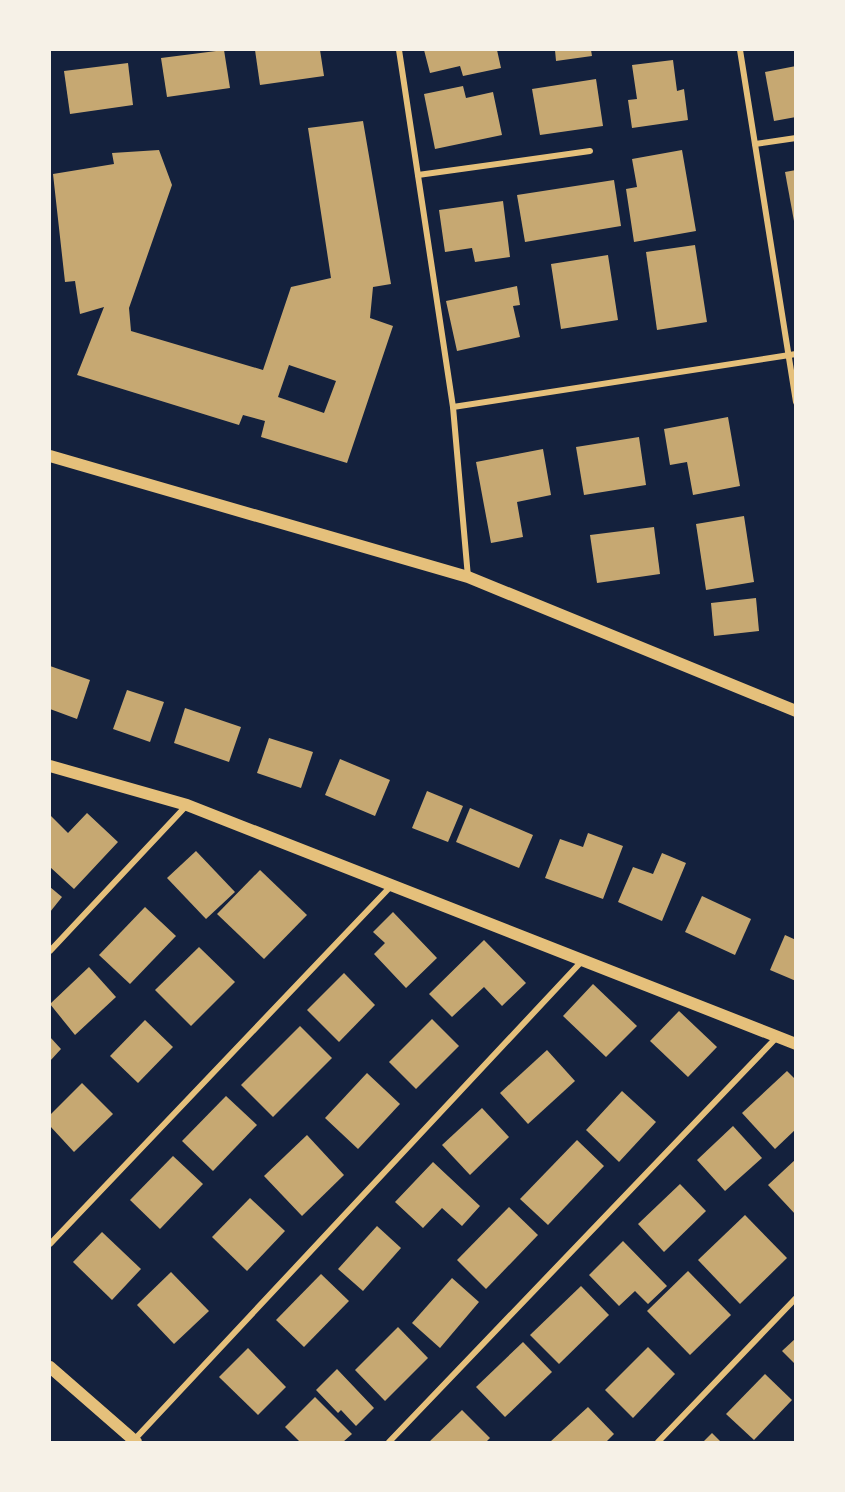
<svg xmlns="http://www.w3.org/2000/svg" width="845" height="1492" font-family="'Public Sans',sans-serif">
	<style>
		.building { fill: #c6a872; fill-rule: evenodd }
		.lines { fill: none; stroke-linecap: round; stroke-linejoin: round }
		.minor { stroke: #e5c07b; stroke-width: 6 }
		.secondary { stroke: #e5c07b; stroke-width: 12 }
	</style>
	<rect width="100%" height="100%" fill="#14213d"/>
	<g class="building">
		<path d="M224,50L230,88L167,97L161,58Z"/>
		<path d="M255,50H320L324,76L260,85Z"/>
		<path d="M424,50H497L501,68L463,76L460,66L430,73Z"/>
		<path d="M555,50H591L592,56L556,61Z"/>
		<path d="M673,60L677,91L684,89L688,120L632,128L628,100L637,99L632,65Z"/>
		<path d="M128,63L133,105L70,114L64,71Z"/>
		<path d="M796,66V117L774,121L765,72Z"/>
		<path d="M596,79L603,126L540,135L532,89Z"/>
		<path d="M463,86L466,98L493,92L502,135L435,149L424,94Z"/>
		<path d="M363,121L391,284L373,287L370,318L393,326L347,463L261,437L265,421L243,415L239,425L77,375L104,307L80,314L75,281L65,282L53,174L114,164L112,153L159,150L172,185L129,308L131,331L263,370L291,287L331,278L308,128ZM289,365L336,381L324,413L278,397Z"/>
		<path d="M682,150L696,231L634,242L626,189L637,187L632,159Z"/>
		<path d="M796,170V221H794L785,172Z"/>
		<path d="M614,180L621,226L525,242L517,195Z"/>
		<path d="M503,201L510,257L475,262L472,248L445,252L439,210Z"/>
		<path d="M695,245L707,322L657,330L646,252Z"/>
		<path d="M608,255L618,320L561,329L551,264Z"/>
		<path d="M517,286L520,305L513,306L520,337L457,351L446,301Z"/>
		<path d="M728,417L740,486L693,495L687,462L670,465L664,429Z"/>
		<path d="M639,437L646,485L584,495L576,447Z"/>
		<path d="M543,449L551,495L517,502L523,537L491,543L476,462Z"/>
		<path d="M744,516L754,582L706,590L696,524Z"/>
		<path d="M654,527L660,574L597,583L590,535Z"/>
		<path d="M756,598L759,631L714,636L711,603Z"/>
		<path d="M50,666L90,680L77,719L50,709Z"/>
		<path d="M127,690L164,702L150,742L113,729Z"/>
		<path d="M185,708L241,727L229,762L174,743Z"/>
		<path d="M269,738L313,752L301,788L257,773Z"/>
		<path d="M340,759L390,780L375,816L325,795Z"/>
		<path d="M427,791L463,806L448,842L412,828Z"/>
		<path d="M470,808L533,835L519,868L456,842Z"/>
		<path d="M87,813L118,842L74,889L50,867V815L68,833Z"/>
		<path d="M588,833L623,846L603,899L545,878L560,839L583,847Z"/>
		<path d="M196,851L235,892L206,919L167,878Z"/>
		<path d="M662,853L686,863L662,921L618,902L633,867L653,874Z"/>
		<path d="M260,870L307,915L264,959L217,914Z"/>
		<path d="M50,887L62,897L50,912Z"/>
		<path d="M702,896L751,919L735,955L685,932Z"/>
		<path d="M145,907L176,936L130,984L99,955Z"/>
		<path d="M393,912L437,958L406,988L374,954L385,943L373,932Z"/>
		<path d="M785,935L796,940V981L770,970Z"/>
		<path d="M484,940L526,983L502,1006L484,987L452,1017L429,994Z"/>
		<path d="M199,947L235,982L191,1026L155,990Z"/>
		<path d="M89,967L116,997L75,1035L50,1004Z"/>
		<path d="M344,973L375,1005L339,1042L307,1010Z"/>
		<path d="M593,984L637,1026L606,1057L563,1016Z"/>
		<path d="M679,1011L717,1047L688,1077L650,1041Z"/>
		<path d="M432,1019L459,1046L416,1089L389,1062Z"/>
		<path d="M145,1020L173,1047L138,1083L110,1056Z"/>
		<path d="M300,1026L332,1058L273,1117L241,1085Z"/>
		<path d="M50,1037L61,1049L50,1061Z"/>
		<path d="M547,1050L575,1081L528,1124L500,1093Z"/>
		<path d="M787,1071L796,1080V1129L775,1149L742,1113Z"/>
		<path d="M367,1073L400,1104L358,1149L325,1118Z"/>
		<path d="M82,1083L113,1114L74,1152L50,1126V1115Z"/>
		<path d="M622,1091L656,1122L619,1162L586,1130Z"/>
		<path d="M226,1096L257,1125L213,1171L182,1141Z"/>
		<path d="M482,1108L509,1137L470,1175L442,1145Z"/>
		<path d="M733,1126L762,1158L725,1191L697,1160Z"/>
		<path d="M307,1135L344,1175L302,1216L264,1176Z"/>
		<path d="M577,1140L604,1166L548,1225L520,1199Z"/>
		<path d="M173,1156L203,1184L160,1229L130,1200Z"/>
		<path d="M796,1159V1215L768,1185Z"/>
		<path d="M433,1162L480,1206L462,1226L442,1208L423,1228L395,1202Z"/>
		<path d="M680,1184L706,1211L664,1252L638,1224Z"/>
		<path d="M250,1198L285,1231L247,1271L212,1237Z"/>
		<path d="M509,1207L538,1235L486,1289L457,1260Z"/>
		<path d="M745,1215L787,1258L740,1304L698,1260Z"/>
		<path d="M377,1226L401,1248L363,1291L338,1269Z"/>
		<path d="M102,1232L141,1269L112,1300L73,1262Z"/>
		<path d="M623,1241L667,1286L648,1304L635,1291L619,1306L589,1275Z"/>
		<path d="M688,1271L731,1315L690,1355L647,1311Z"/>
		<path d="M171,1272L209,1311L174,1344L137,1305Z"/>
		<path d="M321,1274L349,1301L304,1347L276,1320Z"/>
		<path d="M452,1278L479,1302L440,1348L412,1323Z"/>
		<path d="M581,1286L609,1315L559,1364L530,1335Z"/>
		<path d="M398,1327L428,1358L385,1401L355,1370Z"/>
		<path d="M796,1338V1365L782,1351Z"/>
		<path d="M523,1342L552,1372L505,1417L476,1387Z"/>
		<path d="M648,1347L675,1374L633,1418L605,1390Z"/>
		<path d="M248,1348L286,1387L258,1415L219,1377Z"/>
		<path d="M337,1369L374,1408L356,1426L341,1410L338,1413L316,1390Z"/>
		<path d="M765,1374L792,1400L754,1440L726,1414Z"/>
		<path d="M315,1397L352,1434L343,1442H300L285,1427Z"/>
		<path d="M588,1407L614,1434L606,1442H550Z"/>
		<path d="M462,1410L490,1438L486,1442H429Z"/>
		<path d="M712,1433L721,1442H703Z"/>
	</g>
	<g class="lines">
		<g class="minor">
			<path d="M399,50L453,407L468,577"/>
			<path d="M740,50L796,402"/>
			<path d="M755,144L796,138"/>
			<path d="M418,175L590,151"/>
			<path d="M453,407L796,354"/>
			<path d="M50,951L187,805"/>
			<path d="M50,1244L392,885"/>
			<path d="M134,1440L582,961"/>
			<path d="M389,1442L777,1037"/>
			<path d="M658,1442L796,1298"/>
		</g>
		<g class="secondary">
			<path d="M50,456L468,577L796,711"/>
			<path d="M50,766L187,805L796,1044"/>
			<path d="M50,1367L136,1442"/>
		</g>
	</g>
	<rect width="845" height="1492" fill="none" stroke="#f6f1e7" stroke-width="102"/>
</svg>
